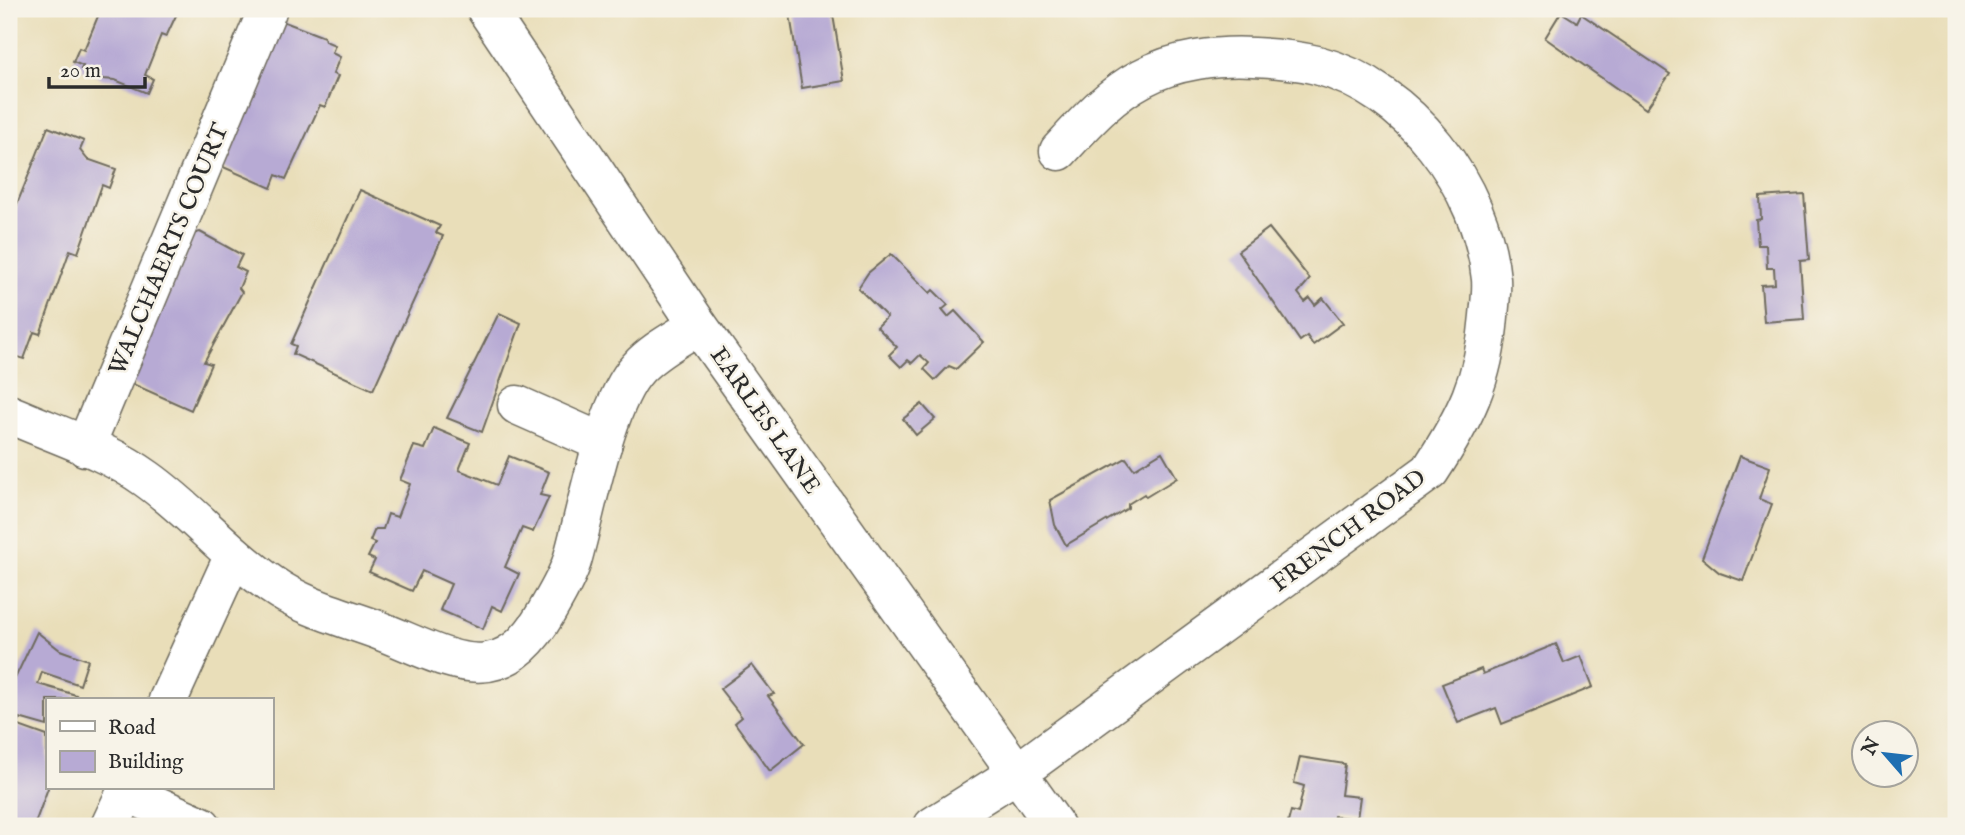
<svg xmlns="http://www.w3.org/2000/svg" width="1965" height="835" font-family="'IM FELL English',serif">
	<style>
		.building { fill: #b7aad4 }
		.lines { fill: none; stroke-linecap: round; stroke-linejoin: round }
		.street-casing { stroke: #6e6a5d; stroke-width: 41 }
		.street { stroke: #fff; stroke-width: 38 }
		.labels { text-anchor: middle; stroke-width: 5; stroke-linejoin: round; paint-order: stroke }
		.street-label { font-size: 24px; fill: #2b2b2b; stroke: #f7f3e8 }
	</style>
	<rect width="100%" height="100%" fill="#f7f3e8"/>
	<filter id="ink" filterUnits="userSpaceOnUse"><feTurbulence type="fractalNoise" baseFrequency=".0143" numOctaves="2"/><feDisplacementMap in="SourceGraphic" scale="14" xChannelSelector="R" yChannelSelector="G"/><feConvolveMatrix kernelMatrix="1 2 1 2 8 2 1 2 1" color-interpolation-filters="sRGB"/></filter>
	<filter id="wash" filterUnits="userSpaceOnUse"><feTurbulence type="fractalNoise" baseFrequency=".00686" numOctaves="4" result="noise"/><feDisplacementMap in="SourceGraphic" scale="28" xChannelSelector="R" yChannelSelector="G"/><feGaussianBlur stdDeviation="1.57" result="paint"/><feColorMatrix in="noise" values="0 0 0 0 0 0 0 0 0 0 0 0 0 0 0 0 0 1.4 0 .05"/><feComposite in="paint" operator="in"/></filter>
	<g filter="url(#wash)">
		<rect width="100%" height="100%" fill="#e9deb9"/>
		<g id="blocks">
			<g class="building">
				<path d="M101,9H179L166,37L161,35L145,75L153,79L147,93L115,80L103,79L81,69L83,66L73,62L79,48L84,50Z"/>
				<path d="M789,9H832L844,81L802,88Z"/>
				<path d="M1561,12L1577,22L1581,14L1670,74L1646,109L1545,38Z"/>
				<path d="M282,21L324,37L325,41L335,45L332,53L340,57L333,74L338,76L325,107L320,105L286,179L276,175L271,188L221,166Z"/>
				<path d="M48,127L84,141L80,150L87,159L116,169L109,188L102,185L78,253L70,250L40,334L34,332L24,359L9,354V224Z"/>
				<path d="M360,190L440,226L436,233L443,236L373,390L293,354L296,346L291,344Z"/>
				<path d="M1804,194L1809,260L1800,261L1804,319L1764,322L1761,285L1775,284L1774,268H1767L1766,245H1758L1756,220L1761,219L1760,197Z"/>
				<path d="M1269,228L1310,279L1298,293L1305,302L1310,298L1315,305L1323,298L1343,323L1313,345L1307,336L1300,341L1238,251Z"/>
				<path d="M200,232L242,255L236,267L246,272L239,288L242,292L204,362L211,364L191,410L126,381L189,235Z"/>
				<path d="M891,254L930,293L933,290L948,305L942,310L948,317L955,311L984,342L956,369L949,366L935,380L924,369L929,363L920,355L912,363L908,360L901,367L889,355L897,347L877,327L887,317L858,288L868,273Z"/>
				<path d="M499,313L521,323L482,432L447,418Z"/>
				<path d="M922,404L935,419L916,435L903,419Z"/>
				<path d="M434,428L470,443L459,470L497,485L509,456L549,472L540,495L549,497L533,532L522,528L505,567L519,574L502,611L492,606L483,629L440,610L451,584L422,571L412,591L369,572L375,560L368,557L375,543L370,541L375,529H383L388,514L397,517L410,484L400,480L414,446L425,449Z"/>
				<path d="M1162,452L1177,478L1146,497L1144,494L1128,504V508L1066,545L1055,525L1050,500L1126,458L1134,469Z"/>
				<path d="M1740,456L1770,467L1759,499L1772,504L1743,581L1720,573L1702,558Z"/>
				<path d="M37,632L60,650L88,660L80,685L42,672L38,684L76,695L74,700H47V726L19,718L16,725L47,736L48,788L34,826H9V686L11,687Z"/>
				<path d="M1556,644L1564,663L1581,656L1593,687L1502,724L1496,708L1458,723L1442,684L1481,669L1483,674Z"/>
				<path d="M752,665L774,694L768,696L804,744L770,771L735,723L742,717L720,689Z"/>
				<path d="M1300,757L1345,764L1341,795L1360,797L1357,819L1334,816L1332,826H1287L1291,811L1298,813L1304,786L1294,783Z"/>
			</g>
		</g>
	</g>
	<g filter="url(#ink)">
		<use href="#blocks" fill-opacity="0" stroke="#6e6a5d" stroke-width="2"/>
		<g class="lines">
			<defs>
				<g id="street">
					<path d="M486,9L698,325L1055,826"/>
					<path d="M517,405L603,443"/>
					<path d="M9,414C54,434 107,450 147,479C192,511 227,554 272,585C303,607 343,617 378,630C448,657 499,695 546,613C555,597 566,580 572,561C586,513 605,403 638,368C654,350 679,338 698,325"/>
					<path d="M85,447L267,11"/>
					<path d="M168,700L234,555"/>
					<path d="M126,792L202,826"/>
					<path d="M110,826L128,788"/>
					<path d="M933,826L1017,773L1430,471C1465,417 1484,381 1489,316C1490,304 1492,291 1491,279C1482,186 1409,89 1317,65C1297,60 1275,58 1254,57C1217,55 1175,60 1142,78C1108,96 1085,123 1059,151"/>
				</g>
			</defs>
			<use href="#street" class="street-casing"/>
			<use href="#street" class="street"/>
		</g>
	</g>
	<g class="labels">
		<g class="street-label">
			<text transform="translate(168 249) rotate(-67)" y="8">WALCHAERTS COURT</text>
			<text transform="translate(766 420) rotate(55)" y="8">EARLES LANE</text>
			<text transform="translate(1348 530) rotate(-37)" y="8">FRENCH ROAD</text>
		</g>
	</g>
	<rect width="1965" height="835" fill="none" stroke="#f7f3e8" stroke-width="35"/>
	<rect x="46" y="698" width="228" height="91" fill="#f7f3e8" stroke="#a5a39c" stroke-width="2"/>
	<rect x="60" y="721" width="35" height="10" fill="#ffffff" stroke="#a5a39c" stroke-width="2"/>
	<text x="108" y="734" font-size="21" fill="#2b2b2b">Road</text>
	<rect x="60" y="751" width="35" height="21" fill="#b7aad4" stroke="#a5a39c" stroke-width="2"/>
	<text x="108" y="768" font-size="21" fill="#2b2b2b">Building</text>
	<g transform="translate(1885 754) rotate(298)"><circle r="33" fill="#f7f3e8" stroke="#a5a39c" stroke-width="2"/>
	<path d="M0-5L12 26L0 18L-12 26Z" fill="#1f6fb2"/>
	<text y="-10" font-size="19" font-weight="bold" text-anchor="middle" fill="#2b2b2b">N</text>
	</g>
	<path d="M49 77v10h96v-10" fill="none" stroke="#2b2b2b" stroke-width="3.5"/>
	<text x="60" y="77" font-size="21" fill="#2b2b2b" stroke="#f7f3e8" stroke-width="5" paint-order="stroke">20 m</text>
</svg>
